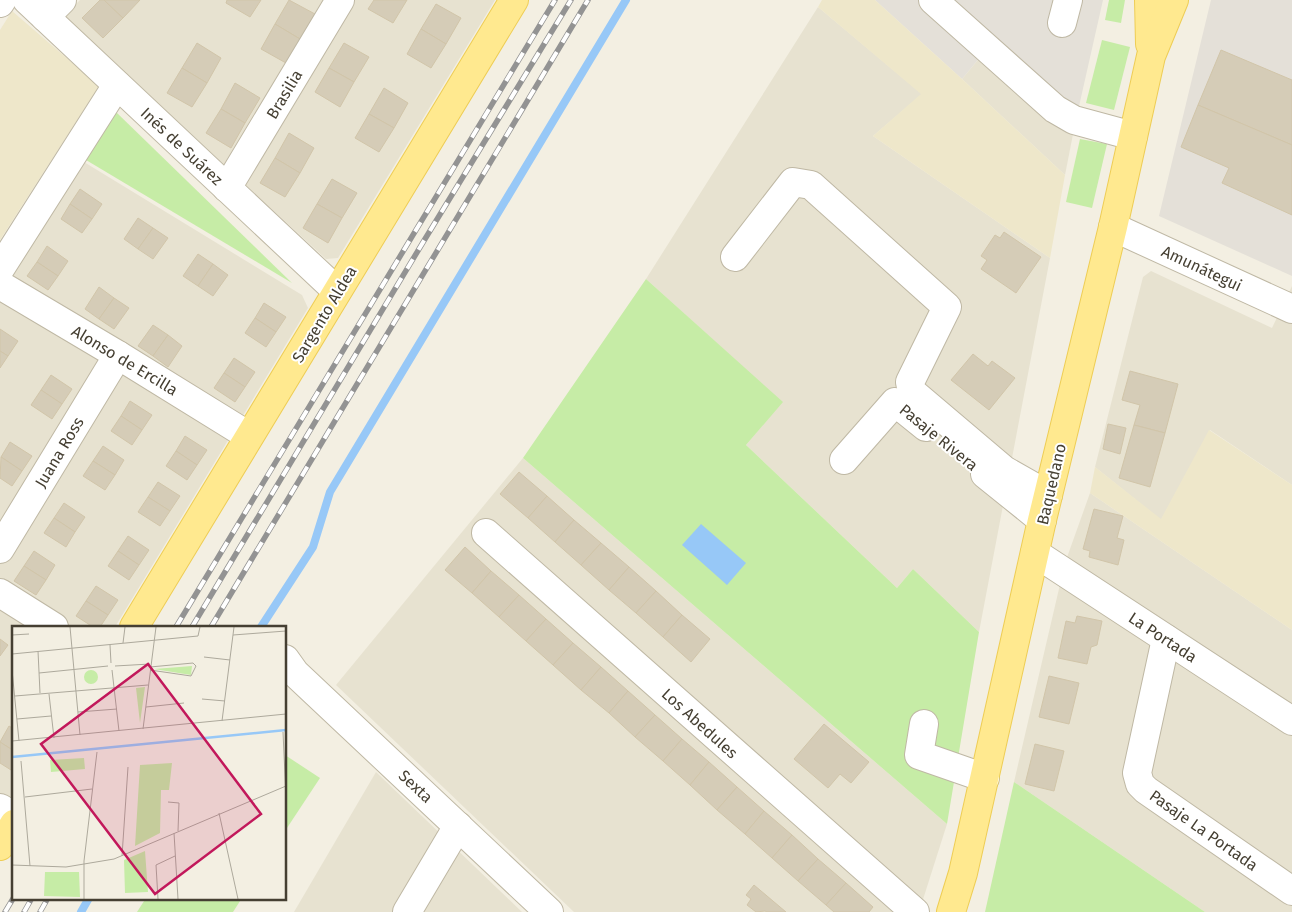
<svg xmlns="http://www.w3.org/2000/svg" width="1292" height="912" font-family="'Fira Sans',sans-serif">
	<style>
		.residential { fill: #e7e2d0 }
		.industrial { fill: #e4e0d8 }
		.education { fill: #eee7ca }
		.green { fill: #c6eca6 }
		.water { fill: #97c8f7 }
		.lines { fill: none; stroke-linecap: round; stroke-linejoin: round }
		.stream { stroke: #97c8f7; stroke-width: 8 }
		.building { fill: #d5ccb7; stroke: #d1c5a9 }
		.minor-casing { stroke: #bfb8a4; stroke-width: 30 }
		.major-casing { stroke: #eecd55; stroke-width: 30 }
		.minor { stroke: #fff; stroke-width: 28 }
		.major { stroke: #ffe98f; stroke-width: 28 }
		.rail-casing { stroke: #939393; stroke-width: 5.5 }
		.rail { stroke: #fff; stroke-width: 4; stroke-dasharray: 11; stroke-linecap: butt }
		.labels { text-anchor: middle; stroke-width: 4; stroke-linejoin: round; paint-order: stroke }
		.street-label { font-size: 16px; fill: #453f32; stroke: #fff }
		.inset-river { fill: none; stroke: #97c8f7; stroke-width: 2.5 }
		.inset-road { fill: none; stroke: #ada99c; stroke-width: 1 }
		.view { fill: #c2185b; fill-opacity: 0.15; stroke: #c2185b; stroke-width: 2.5 }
		.inset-edge { fill: none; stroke: #453f32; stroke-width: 2.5 }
	</style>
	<rect width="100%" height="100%" fill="#f3efe2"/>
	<g class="residential">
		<path d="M80,0H495L338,258L326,259L63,17Z"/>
		<path d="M818,7L922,94L873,136L1050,258L979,632L913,569L897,588L746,445L782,402L646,279Z"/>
		<path d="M987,49L1075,124L1065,175L962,79Z"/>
		<path d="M84,162L302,295L308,308L115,627H14V794L0,816V294Z"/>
		<path d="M1151,271L1272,328L1292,286V485L1210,430L1161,520L1095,467L1143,277Z"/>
		<path d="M523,458L947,824L919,912H574L336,685Z"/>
		<path d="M1090,493L1292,630V912H1205L1014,782L1065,563Z"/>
		<path d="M376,772L522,912H294Z"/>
	</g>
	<g class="industrial">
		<path d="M875,0H1103L1075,124L986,50L962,79Z"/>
		<path d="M1211,0H1292V276L1159,216Z"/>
	</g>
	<g class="education">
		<path d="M822,0H875L962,79L1065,175L1050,258L873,136L921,94L818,7Z"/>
		<path d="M12,11L99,86L0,240V30Z"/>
		<path d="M1209,430L1292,485V630L1090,493L1095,467L1161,519Z"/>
	</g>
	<g class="green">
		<path d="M1109,0H1125L1121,23L1105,20Z"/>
		<path d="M1102,40L1130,47L1114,110L1086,103Z"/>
		<path d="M116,112L292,283L86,160Z"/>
		<path d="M1080,139L1107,144L1092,208L1066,202Z"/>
		<path d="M646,279L783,402L746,445L897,588L913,569L979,632L947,824L523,458Z"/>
		<path d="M285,755L320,778L285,831Z"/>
		<path d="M1014,782L1205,912H985Z"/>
		<path d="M146,898H242L233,912H137Z"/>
	</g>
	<path class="water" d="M701,524L746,563L727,585L682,545Z"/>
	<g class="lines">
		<g class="stream">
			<path d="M261,627L313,547L330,492L626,0"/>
			<path d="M81,912L89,898"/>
		</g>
	</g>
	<g class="building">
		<path d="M100,0H104L123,18L103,38L82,18Z"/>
		<path d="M104,0H140L123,18Z"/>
		<path d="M227,0H261L250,17L226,3Z"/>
		<path d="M289,0L315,14L300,39L275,24Z"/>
		<path d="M374,0H407L393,23L368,9Z"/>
		<path d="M436,4L461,18L446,44L421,29Z"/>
		<path d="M275,24L300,39L286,63L261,49Z"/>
		<path d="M421,29L446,44L431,68L407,54Z"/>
		<path d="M197,43L221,58L207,83L182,68Z"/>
		<path d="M344,43L369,57L354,82L329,68Z"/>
		<path d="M1221,50L1292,80V145L1198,105Z"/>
		<path d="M182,68L207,83L192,107L167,93Z"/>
		<path d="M329,68L354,82L340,107L315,92Z"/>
		<path d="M235,83L260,98L245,123L221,109Z"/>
		<path d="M384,88L408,103L394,128L369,114Z"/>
		<path d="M1198,105L1292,145V215L1222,183L1229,168L1181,147Z"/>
		<path d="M221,109L245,123L231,148L206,133Z"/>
		<path d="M369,114L394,128L379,152L355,138Z"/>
		<path d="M289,133L314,148L300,173L275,158Z"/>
		<path d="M275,158L300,173L285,197L260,183Z"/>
		<path d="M332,179L357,193L342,218L317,204Z"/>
		<path d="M80,189L102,204L92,219L70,204Z"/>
		<path d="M70,204L92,219L82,233L61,219Z"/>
		<path d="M317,204L342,218L328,243L303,228Z"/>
		<path d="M138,218L153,228L138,249L124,239Z"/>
		<path d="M153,228L168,238L153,259L138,249Z"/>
		<path d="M1004,232L1041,257L1016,293L981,269L987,260L981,256L995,235L1000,238Z"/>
		<path d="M47,246L68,261L58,276L37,262Z"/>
		<path d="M198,254L213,264L198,286L183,276Z"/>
		<path d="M37,262L58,276L48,290L27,276Z"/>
		<path d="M213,264L228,275L213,296L198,286Z"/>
		<path d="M99,287L114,298L99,319L85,309Z"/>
		<path d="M114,298L129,308L114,329L99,319Z"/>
		<path d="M264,303L286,317L276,332L255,318Z"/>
		<path d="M255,318L276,332L266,347L245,333Z"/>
		<path d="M153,325L168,335L153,356L138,346Z"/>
		<path d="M0,329L18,341L8,356L0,351Z"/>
		<path d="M168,335L182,346L168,367L153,356Z"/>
		<path d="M0,351L8,356L0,368Z"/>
		<path d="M973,354L988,366L992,361L1015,378L989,410L951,380Z"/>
		<path d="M234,358L255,372L245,387L224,373Z"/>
		<path d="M1130,371L1178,384L1165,433L1134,425L1140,405L1122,400Z"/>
		<path d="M224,373L245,387L235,402L214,388Z"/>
		<path d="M51,375L72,389L62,404L41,390Z"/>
		<path d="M41,390L62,404L52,419L31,405Z"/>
		<path d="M130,401L152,415L142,430L121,416Z"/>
		<path d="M121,416L142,430L132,445L111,431Z"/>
		<path d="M1108,424L1126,428L1120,454L1103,449Z"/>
		<path d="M1134,425L1165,433L1150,487L1119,478Z"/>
		<path d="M185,436L207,450L197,465L176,451Z"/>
		<path d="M10,442L32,456L22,471L1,457Z"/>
		<path d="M103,446L124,460L115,475L93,461Z"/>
		<path d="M176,451L197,465L187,480L166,466Z"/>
		<path d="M1,457L22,471L12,486L0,478Z"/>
		<path d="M93,461L115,475L105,490L83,476Z"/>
		<path d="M519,472L547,496L528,518L500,494Z"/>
		<path d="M158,482L180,496L170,511L148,497Z"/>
		<path d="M547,496L574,520L555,542L528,518Z"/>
		<path d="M148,497L170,511L160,526L138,512Z"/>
		<path d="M64,503L85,517L75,532L54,518Z"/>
		<path d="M1094,509L1123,516L1117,538L1124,540L1118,565L1089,557L1090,551L1083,549Z"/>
		<path d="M54,518L75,532L66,547L44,533Z"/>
		<path d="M574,520L601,543L581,565L555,542Z"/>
		<path d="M128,536L149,550L139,565L118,551Z"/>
		<path d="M601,543L629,567L609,590L581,565Z"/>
		<path d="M465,547L491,571L472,593L445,570Z"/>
		<path d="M34,551L55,565L46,580L24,566Z"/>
		<path d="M118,551L139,565L129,580L108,566Z"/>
		<path d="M24,566L46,580L36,595L14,581Z"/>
		<path d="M629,567L656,591L636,613L609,590Z"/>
		<path d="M491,571L519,595L499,617L472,593Z"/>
		<path d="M96,586L118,600L108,615L86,601Z"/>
		<path d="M656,591L682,615L663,637L636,613Z"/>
		<path d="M519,595L546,619L526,641L499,617Z"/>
		<path d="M86,601L108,615L100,627H93L76,616Z"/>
		<path d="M682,615L710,639L691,662L663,637Z"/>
		<path d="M1077,616L1102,621L1097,645L1091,647L1087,664L1058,658L1066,621L1075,623Z"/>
		<path d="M546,619L573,643L553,665L526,641Z"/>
		<path d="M0,639L8,645L0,656Z"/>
		<path d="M573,643L601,667L581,690L553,665Z"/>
		<path d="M601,667L628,691L609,713L581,690Z"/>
		<path d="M1049,676L1079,683L1069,724L1039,717Z"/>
		<path d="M628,691L655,715L635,737L609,713Z"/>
		<path d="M655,715L682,739L663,761L635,737Z"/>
		<path d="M824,724L869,762L851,783L840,774L828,788L794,759Z"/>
		<path d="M9,726L14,729V751L0,742Z"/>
		<path d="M682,739L709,762L690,785L663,761Z"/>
		<path d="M0,742L14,751V766L11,770L0,763Z"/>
		<path d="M1035,744L1064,751L1054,791L1025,784Z"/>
		<path d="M709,762L737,787L717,810L690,785Z"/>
		<path d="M737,787L764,811L745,834L717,810Z"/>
		<path d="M764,811L792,835L772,858L745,834Z"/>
		<path d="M792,835L818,859L798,881L772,858Z"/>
		<path d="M818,859L846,883L826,905L798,881Z"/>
		<path d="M846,883L873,907L869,912H834L826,905Z"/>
		<path d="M754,885L786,912H767L765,911L756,912L747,905L751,899L746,895Z"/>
	</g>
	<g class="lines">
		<defs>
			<g id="minor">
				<path d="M27,0L337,291"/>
				<path d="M933,0L1055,109L1074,120L1133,136"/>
				<path d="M0,3L2,0"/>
				<path d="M45,17L62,0"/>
				<path d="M1062,23L1068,0"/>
				<path d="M227,188L340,0"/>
				<path d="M1113,227L1292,309"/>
				<path d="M735,257L793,182L811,185L947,307L910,382L912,392L1004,470L1048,495"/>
				<path d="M0,269L117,85"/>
				<path d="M0,285L118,355L249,436"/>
				<path d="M844,460L895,402L926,427"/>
				<path d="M985,474L1042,520"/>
				<path d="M486,533L915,912"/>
				<path d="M0,549L118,355"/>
				<path d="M1035,553L1292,721"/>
				<path d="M0,593L54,627"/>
				<path d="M1166,639L1137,773L1140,784L1146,790L1292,891"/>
				<path d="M285,659L295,673L549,912"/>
				<path d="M924,724L919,755L985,778"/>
				<path d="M0,808L14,816"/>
				<path d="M407,912L458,826"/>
			</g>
			<g id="major">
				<path d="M1149,0L1150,44"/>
				<path d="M134,627L514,0"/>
				<path d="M0,846L14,824"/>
				<path d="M951,912L963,873L1042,520L1113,227L1151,56L1174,0"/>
			</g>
		</defs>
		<use href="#minor" class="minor-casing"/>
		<use href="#major" class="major-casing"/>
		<use href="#minor" class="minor"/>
		<use href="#major" class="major"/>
		<defs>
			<g id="rail">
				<path d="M176,627L555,0"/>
				<path d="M192,627L425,239L571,0"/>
				<path d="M211,627L588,0"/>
				<path d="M5,912L14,897"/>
				<path d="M24,912L32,898"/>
				<path d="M40,912L48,898"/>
			</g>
		</defs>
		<use href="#rail" class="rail-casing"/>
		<use href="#rail" class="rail"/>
	</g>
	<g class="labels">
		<g class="street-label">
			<text transform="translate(284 94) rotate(-59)" y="6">Brasilia</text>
			<text transform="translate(182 146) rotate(43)" y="6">Inés de Suárez</text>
			<text transform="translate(1202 268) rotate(25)" y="6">Amunátegui</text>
			<text transform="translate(324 314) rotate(-59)" y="6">Sargento Aldea</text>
			<text transform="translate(125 360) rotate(31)" y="6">Alonso de Ercilla</text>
			<text transform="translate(939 437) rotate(39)" y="6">Pasaje Rivera</text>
			<text transform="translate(59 452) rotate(-59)" y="6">Juana Ross</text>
			<text transform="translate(1051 484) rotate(-77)" y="6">Baquedano</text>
			<text transform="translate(1163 637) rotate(33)" y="6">La Portada</text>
			<text transform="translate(700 723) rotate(42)" y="6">Los Abedules</text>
			<text transform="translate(416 786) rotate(43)" y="6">Sexta</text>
			<text transform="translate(1204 830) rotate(35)" y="6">Pasaje La Portada</text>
		</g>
	</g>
	<g transform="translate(12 626)">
		<rect width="274" height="274" fill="#f3efe2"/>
		<path d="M180,40L179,49L142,43ZM72 51a7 7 0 1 1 14 0a7 7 0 1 1-14 0ZM133,61L128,97L124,62ZM72,132L73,143L39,146L38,134ZM160,137L157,164H149L148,207L123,220L128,139ZM133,225L136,266L113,267L112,234ZM33,246H67L68,271L32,270Z" fill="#c6eca6"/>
		<path class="inset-river" d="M0,131L274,104"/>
		<path class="inset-road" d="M58,1L68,109M0,9L17,8M221,9L274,5M111,17L113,1M98,19L99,37M26,25L28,67M0,28L186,10L188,1M192,31L218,34M103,40L138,38M0,44L7,115M100,44L107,105M138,44L179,50L184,40L181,37L138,41M27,47L96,40M37,68L42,112M3,70L136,59M190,73L213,75M134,81L172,77M66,86L105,83M5,93L39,90M210,95L222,1M131,103L144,1M271,106L274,171M0,115L274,88M9,135L18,240M13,171L80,163M156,176L167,177L166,205M207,187L226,273M162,207L166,273M110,230L116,141M0,239L54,241L102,233L274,160M72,273V235L85,126M146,273L144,239L163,230"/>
		<path class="view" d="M136,38L249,188L143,268L29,118Z"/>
		<rect width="274" height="274" class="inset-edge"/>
	</g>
</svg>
